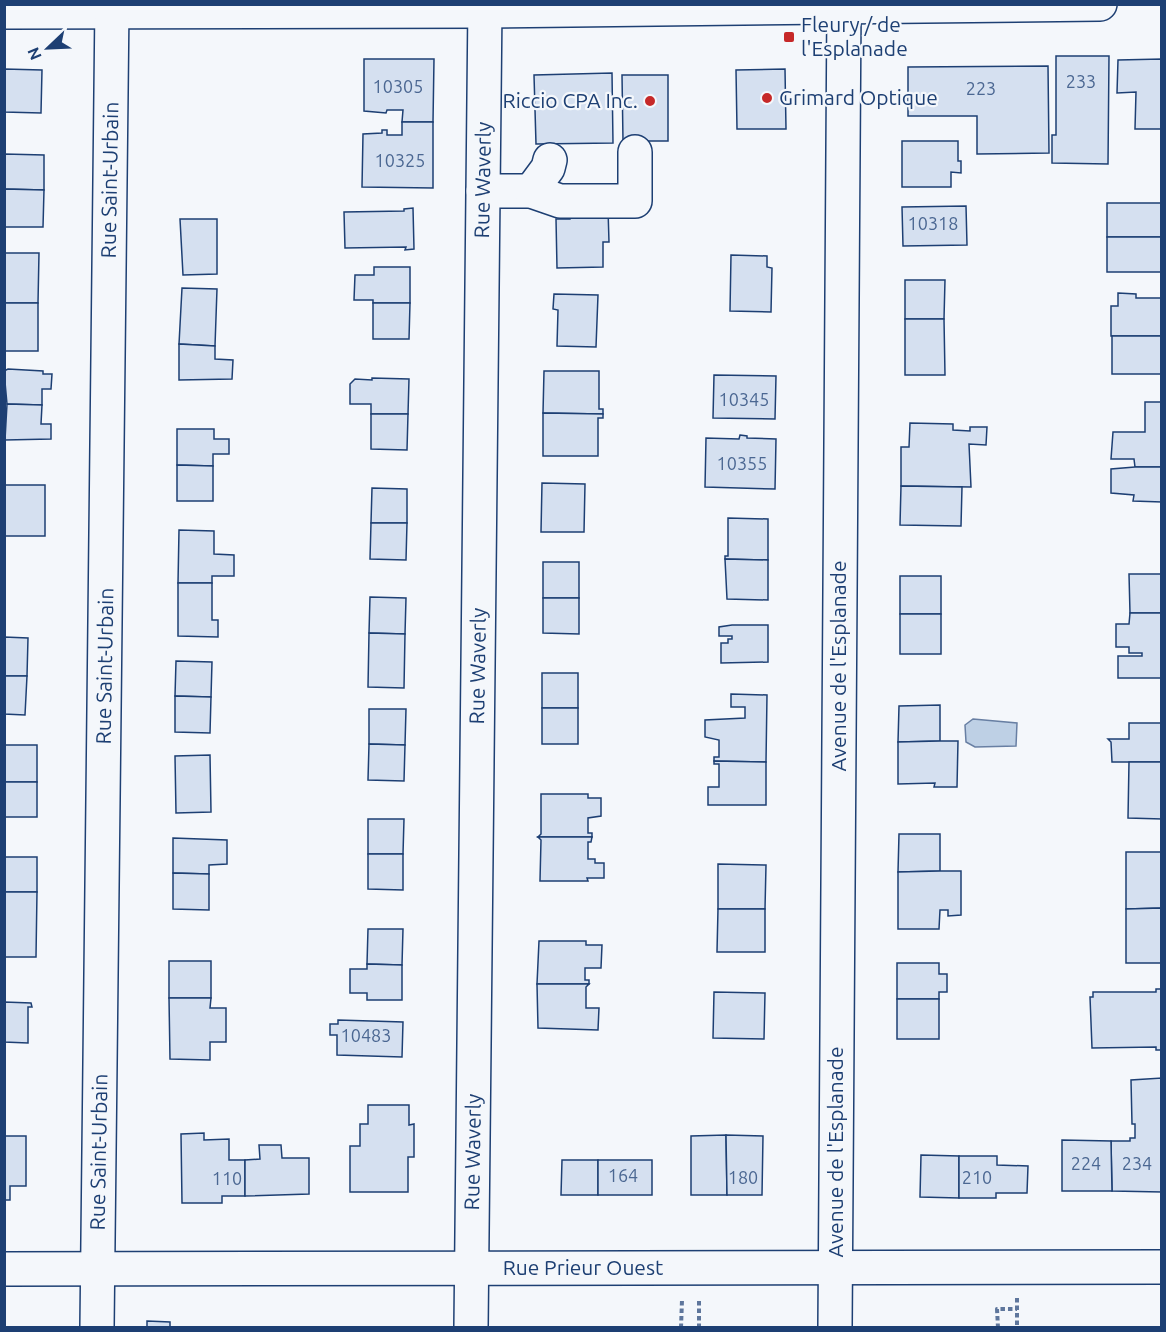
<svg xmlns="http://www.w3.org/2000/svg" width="1166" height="1332" font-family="Ubuntu,sans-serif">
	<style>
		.water { fill: #bed0e5; stroke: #687fa3; stroke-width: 1.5 }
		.building { fill: #d5e0f0; stroke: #1d3f73; stroke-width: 1.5 }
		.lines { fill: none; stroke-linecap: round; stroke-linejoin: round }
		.minor-casing { stroke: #1d3f73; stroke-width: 36 }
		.path { stroke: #5e769c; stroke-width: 4; stroke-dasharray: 4.5 3; stroke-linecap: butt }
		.minor { stroke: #f4f7fb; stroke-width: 33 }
		.poi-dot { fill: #c62828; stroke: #f4f7fb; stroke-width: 2 }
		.labels { text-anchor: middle; stroke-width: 4.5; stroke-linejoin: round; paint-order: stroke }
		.number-label { font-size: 18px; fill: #4b6792 }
		.poi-label { font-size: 21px; fill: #1d3f73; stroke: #f4f7fb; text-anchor: start }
		.street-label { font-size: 21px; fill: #1d3f73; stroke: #f4f7fb }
	</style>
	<rect width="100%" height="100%" fill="#f4f7fb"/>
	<path class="water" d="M973,719L1017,723L1016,746L975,747L966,742L965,725Z"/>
	<g class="building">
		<path d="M1056,56H1109L1108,164L1052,163V135H1056Z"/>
		<path d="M364,59H434L433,122H402L403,110H387L386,113L364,111Z"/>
		<path d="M1162,59V129H1135L1136,92L1117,93L1118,60Z"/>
		<path d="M1048,66L1049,153L977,154V116H908V67Z"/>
		<path d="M4,69L42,70L41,113L4,112Z"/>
		<path d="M785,69L786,129H737L736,70Z"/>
		<path d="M612,73L613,143L536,144L534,75Z"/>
		<path d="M622,75H668V141H623Z"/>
		<path d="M402,122H433V188L362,187L363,134L382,133V130H387V135H402Z"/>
		<path d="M902,141H958V161H961V173L951,172V187H902Z"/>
		<path d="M4,154L44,155V190L4,189Z"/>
		<path d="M4,189L44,190L43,227H4Z"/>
		<rect x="1107" y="203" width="55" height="34"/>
		<path d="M966,206L967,245L903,246L902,207Z"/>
		<path d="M413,208L414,249L405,250L406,247L345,248L344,212L404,211V209Z"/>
		<path d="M608,209L609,242H603V267L557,268L556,219H570V210Z"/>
		<path d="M180,219H217V274L183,275Z"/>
		<rect x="1107" y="237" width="55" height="35"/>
		<path d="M4,253H39L38,303H4Z"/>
		<path d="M731,255L767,256V267L772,268L771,312L730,311Z"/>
		<path d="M374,267H410V303H373V300H354L355,275H374Z"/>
		<path d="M905,280H945L944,319H905Z"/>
		<path d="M182,288L217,289L215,346L179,344Z"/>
		<path d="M1118,293L1136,294V298H1162V336H1111V306H1118Z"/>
		<path d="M554,294L598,295L596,347L557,346L558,310L553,309Z"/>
		<rect x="4" y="303" width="34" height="48"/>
		<path d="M373,303H410L409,339H373Z"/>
		<path d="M905,319H944L945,375H905Z"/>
		<rect x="1112" y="336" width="50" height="38"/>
		<path d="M179,344L215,346V359L233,360L232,379L179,380Z"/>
		<path d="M8,369L43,371V374H52L51,389H42V405L7,404L4,371Z"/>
		<path d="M544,371H599V409H603V414L543,413Z"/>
		<path d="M714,375L776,376L775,419L713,418Z"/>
		<path d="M372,378L409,379L408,414H371V404H350V384L355,379L372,380Z"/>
		<path d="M1145,402H1162V467H1135L1134,459H1111L1113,432H1145Z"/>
		<path d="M7,404L42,405L41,424H51V439L5,440Z"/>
		<path d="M543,413L603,414V418H598V456H543Z"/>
		<path d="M371,414H408L407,450L371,449Z"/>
		<path d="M910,423L953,424V430L970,431V427H987L986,445L969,444L971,487L901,486V447H909Z"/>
		<path d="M177,429H214V439H229V454H213V466L177,465Z"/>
		<path d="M740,435L747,436V438L776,439L775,489L705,487L706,438L739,439Z"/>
		<path d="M177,465L213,466V501H177Z"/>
		<path d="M1135,467H1162V502L1133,501L1134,495L1111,493V469Z"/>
		<path d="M542,483L585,484L584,532H541Z"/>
		<rect x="4" y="485" width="41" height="51"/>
		<path d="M901,486L962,487L961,526L900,525Z"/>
		<path d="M372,488L407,489V523H371Z"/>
		<path d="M728,518L768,519V560L725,559V556H728Z"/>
		<path d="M371,523H407L406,560L370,559Z"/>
		<path d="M179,530L214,531V554L234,555V576H212V583H178Z"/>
		<path d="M725,559L768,560V600L727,599Z"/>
		<rect x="543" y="562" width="36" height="36"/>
		<path d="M1129,574H1162V613H1130Z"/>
		<rect x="900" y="576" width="41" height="38"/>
		<path d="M178,583H212V620H218V637L178,636Z"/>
		<path d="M370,597L406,598L405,634L369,633Z"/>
		<path d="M543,598H579V634L543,633Z"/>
		<path d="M1130,613H1162V678H1118V656H1142V653H1129V647H1116V624H1129Z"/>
		<rect x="900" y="614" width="41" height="40"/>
		<path d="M732,625H768V662L721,663V643H728V639H732V636H719V627Z"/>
		<path d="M369,633L405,634L404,688L368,687Z"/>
		<path d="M4,637L28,638L27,676H4Z"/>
		<path d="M176,661L212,662L211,697L175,696Z"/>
		<rect x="542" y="673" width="36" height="35"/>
		<path d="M4,676H27L25,715L4,714Z"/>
		<path d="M731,694L767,695L766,762L714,761V757H719V740L705,737V720L745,718V707H731Z"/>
		<path d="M175,696L211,697L210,733L175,732Z"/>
		<path d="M940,705V741L898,742L899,706Z"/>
		<rect x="542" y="708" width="36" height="36"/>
		<path d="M369,709H406L405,745L369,744Z"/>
		<path d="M1129,723H1162V762H1112L1111,742L1108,739H1129Z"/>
		<path d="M940,741H958L957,787H934L935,783L898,784V742Z"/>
		<path d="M369,744L405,745L404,781L368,780Z"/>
		<rect x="4" y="745" width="33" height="37"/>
		<path d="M210,755L211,812L176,813L175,756Z"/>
		<path d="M714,761L766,762V805H708V787H719V764H714Z"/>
		<path d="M1129,762H1162V819L1128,818Z"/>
		<rect x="4" y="782" width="33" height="35"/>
		<path d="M541,794H588V798H601V816L588,818V833H592V837H538L541,834Z"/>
		<path d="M368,819H404L403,854H368Z"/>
		<path d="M899,834H940V871L898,872Z"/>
		<path d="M538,837H592L591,842H588V859H595V863H604V878H587L588,881H540L541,840Z"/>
		<path d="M173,838L227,840V864L209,865V874L173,873Z"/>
		<path d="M1126,852H1162V908L1126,909Z"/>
		<path d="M368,854H403V890L368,889Z"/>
		<rect x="4" y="857" width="33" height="35"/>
		<path d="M718,864L766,865L765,909H718Z"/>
		<path d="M940,871H961V915L948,916V910H940L939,929H898V872Z"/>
		<path d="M173,873L209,874V910L173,909Z"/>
		<path d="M4,892H37L36,957H4Z"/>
		<path d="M1162,908V963H1126V909Z"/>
		<path d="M718,909H765V952H717Z"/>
		<path d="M368,929H403L402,965L367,964Z"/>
		<path d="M539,941H586V945H602L601,968H585V980H589V984H537Z"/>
		<rect x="169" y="961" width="42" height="37"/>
		<path d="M897,963H939V974H947V992H939V999H897Z"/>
		<path d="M367,964L402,965V1000H367V993H350V969H367Z"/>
		<path d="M537,984H589L586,987V1008H599L598,1030L538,1028Z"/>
		<path d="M1156,989H1162V1050H1156V1047L1092,1048L1090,997H1093V992H1156Z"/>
		<path d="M714,992L765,993L764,1039L713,1038Z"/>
		<path d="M169,998H211L210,1008H226V1042H210V1060L170,1059Z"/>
		<rect x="897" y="999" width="42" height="40"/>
		<path d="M4,1002L31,1003L32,1007H28V1043L4,1042Z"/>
		<path d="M338,1020L403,1022L402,1057L337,1055V1035H330V1024H338Z"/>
		<path d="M1162,1078V1192L1112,1191L1111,1141H1130V1138H1135V1124H1132L1131,1080Z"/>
		<path d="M368,1105H409V1125L414,1124V1157H408V1192H350V1146H360V1124H368Z"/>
		<path d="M204,1133V1140L229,1139V1160H245V1196H222V1203H182L181,1134Z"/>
		<path d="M726,1135L727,1195H691V1136Z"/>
		<path d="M726,1135L763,1136L762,1195H727Z"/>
		<path d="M4,1136H26V1186H10V1200H4Z"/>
		<path d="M1062,1140L1111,1141L1112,1191H1062Z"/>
		<path d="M259,1145H281L282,1158H309V1194L245,1196V1160L260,1159Z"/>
		<path d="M921,1155L959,1156V1198L920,1197Z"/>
		<path d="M959,1156H997V1165L1028,1166L1027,1193H996V1198H959Z"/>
		<path d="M562,1160H598V1195H561Z"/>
		<rect x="598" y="1160" width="54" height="35"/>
		<path d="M147,1321L170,1322V1328H147Z"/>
	</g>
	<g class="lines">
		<defs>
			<g id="minor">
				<path d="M4,12L485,11L1100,4"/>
				<path d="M483,191H531L560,201H635V152"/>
				<path d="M531,191L548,168L550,160"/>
				<path d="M4,1269L1162,1267"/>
				<path d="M97,1328L112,4"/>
				<path d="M471,1328L485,4"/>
				<path d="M835,1328L844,4"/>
			</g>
		</defs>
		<use href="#minor" class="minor-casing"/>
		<g class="path">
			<path d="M1017,1298V1328"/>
			<path d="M699,1301V1328"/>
			<path d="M681,1328L682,1300"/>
			<path d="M998,1328L997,1309H1017"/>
		</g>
		<use href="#minor" class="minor"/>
	</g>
	<g class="poi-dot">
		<rect x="783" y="31" width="12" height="12" rx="3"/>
		<circle cx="767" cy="98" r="6"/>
		<circle cx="650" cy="101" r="6"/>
	</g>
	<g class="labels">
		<g class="number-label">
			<text x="1081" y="88">233</text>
			<text x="398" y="93">10305</text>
			<text x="981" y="95">223</text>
			<text x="400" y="167">10325</text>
			<text x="933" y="230">10318</text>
			<text x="744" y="406">10345</text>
			<text x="742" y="470">10355</text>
			<text x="366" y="1042">10483</text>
			<text x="1086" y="1170">224</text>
			<text x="1137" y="1170">234</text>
			<text x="623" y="1182">164</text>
			<text x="743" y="1184">180</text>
			<text x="977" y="1184">210</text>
			<text x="227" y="1185">110</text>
		</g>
		<g class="poi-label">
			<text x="801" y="32">Fleury / de<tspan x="801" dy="24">l'Esplanade</tspan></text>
			<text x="779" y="105">Grimard Optique</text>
			<text x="638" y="108" text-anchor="end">Riccio CPA Inc.</text>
		</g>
		<g class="street-label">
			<text transform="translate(110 180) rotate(-89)" y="7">Rue Saint-Urbain</text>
			<text transform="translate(483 180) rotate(-89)" y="7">Rue Waverly</text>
			<text transform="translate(105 666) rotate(-89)" y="7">Rue Saint-Urbain</text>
			<text transform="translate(478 666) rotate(-89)" y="7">Rue Waverly</text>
			<text transform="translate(839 666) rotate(-90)" y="7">Avenue de l'Esplanade</text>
			<text transform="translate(99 1152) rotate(-89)" y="7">Rue Saint-Urbain</text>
			<text transform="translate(473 1152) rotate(-89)" y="7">Rue Waverly</text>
			<text transform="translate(836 1152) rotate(-90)" y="7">Avenue de l'Esplanade</text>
			<text x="583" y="1275">Rue Prieur Ouest</text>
		</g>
	</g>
	<rect width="1166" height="1332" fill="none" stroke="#1d3f73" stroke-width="12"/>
	<g transform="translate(48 48) rotate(247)" stroke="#f4f7fb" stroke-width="4.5" paint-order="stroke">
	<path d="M0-4.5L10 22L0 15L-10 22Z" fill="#1d3f73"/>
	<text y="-9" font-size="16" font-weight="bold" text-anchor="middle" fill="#1d3f73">N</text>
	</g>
</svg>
